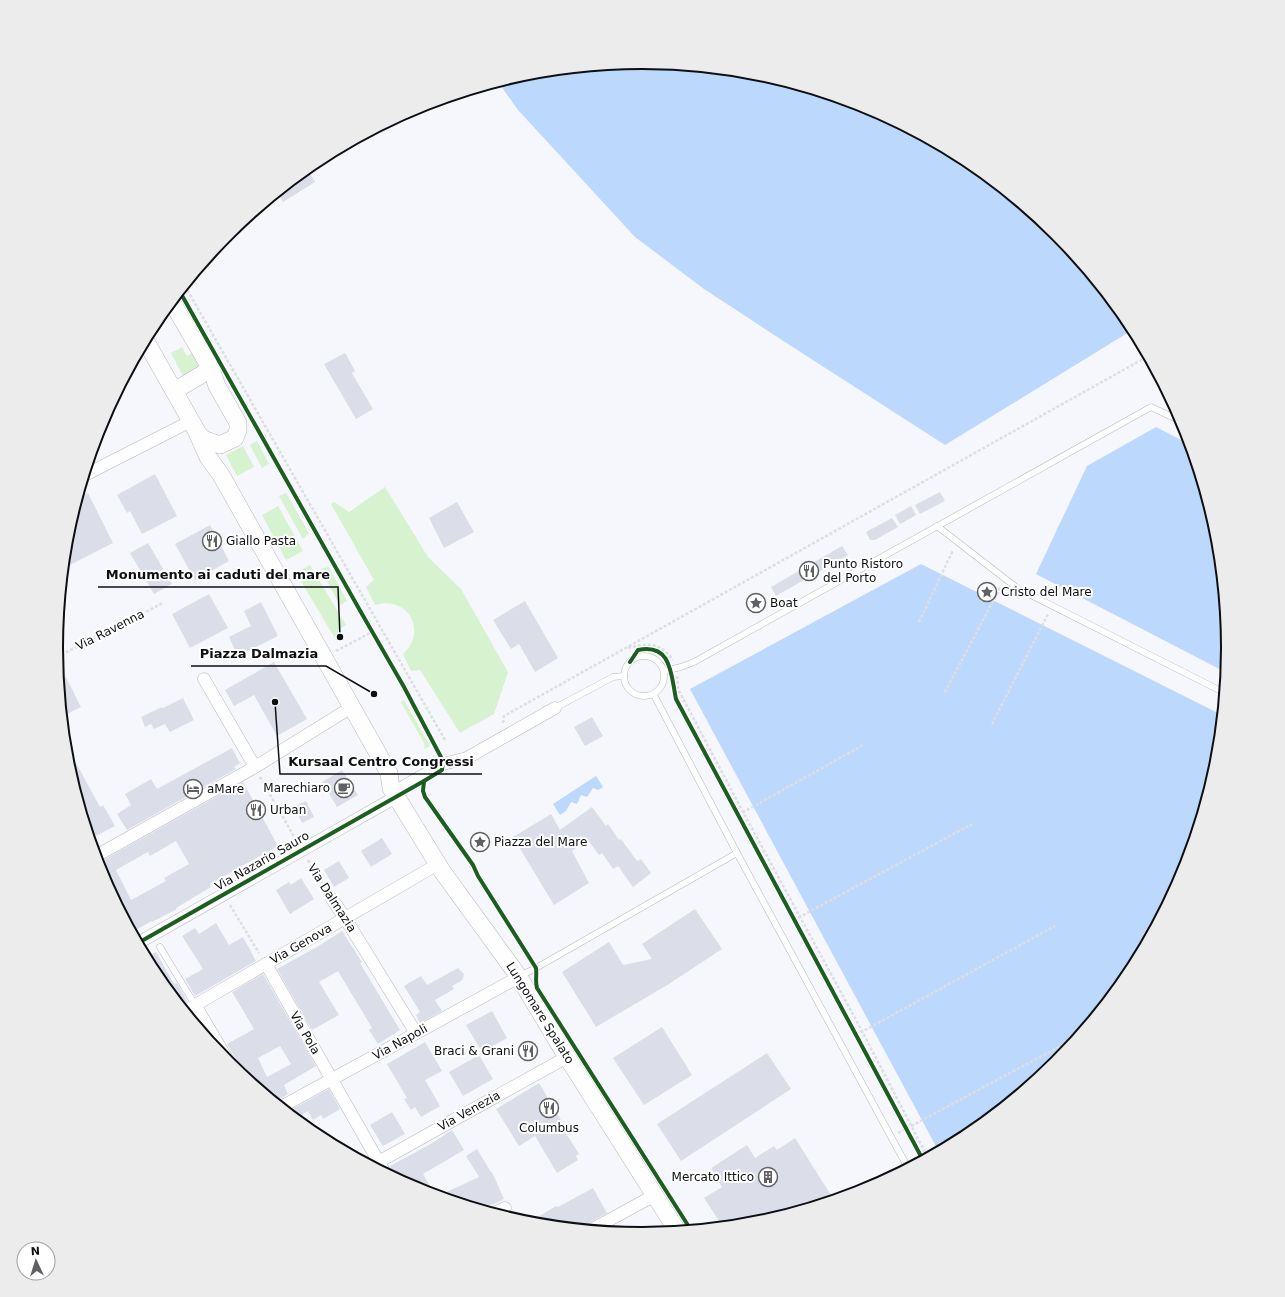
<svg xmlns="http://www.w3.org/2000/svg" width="1285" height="1297" font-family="'DejaVu Sans',sans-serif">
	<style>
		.green { fill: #d6f2cf }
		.water { fill: #bdd8fd }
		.building { fill: #dbdee9; fill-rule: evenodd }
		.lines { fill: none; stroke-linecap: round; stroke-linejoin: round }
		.lane-casing { stroke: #b8b9bd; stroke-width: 7 }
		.street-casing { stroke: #b8b9bd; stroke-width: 13 }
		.secondary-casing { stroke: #b8b9bd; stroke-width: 18 }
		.path { stroke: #dddee0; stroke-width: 2.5; stroke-dasharray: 3 2; stroke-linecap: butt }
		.lane { stroke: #fefeff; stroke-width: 6 }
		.street { stroke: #fefeff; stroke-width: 12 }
		.secondary { stroke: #fefeff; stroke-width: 17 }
		.cycleway-casing { stroke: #fff; stroke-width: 6 }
		.cycleway { stroke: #1b5e20; stroke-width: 4 }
		.labels { text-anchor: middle; stroke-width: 4; stroke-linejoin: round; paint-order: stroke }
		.poi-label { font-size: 12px; fill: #0e0f12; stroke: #fff; text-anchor: start }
		.street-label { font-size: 12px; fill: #0e0f12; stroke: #fff }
		.rim { fill: none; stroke: #0e0f12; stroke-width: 2 }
		.leader { fill: none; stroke: #0e0f12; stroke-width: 1.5 }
		.callout-dot { fill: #0e0f12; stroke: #fff; stroke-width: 1.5 }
		.callout-label { font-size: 13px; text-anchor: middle; font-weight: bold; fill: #0e0f12; stroke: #fff; stroke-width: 4; stroke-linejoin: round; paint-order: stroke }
	</style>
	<rect width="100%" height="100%" fill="#f6f7fc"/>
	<g class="green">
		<path d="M182,347L187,356L192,353L199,367L183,376L171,353Z"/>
		<path d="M257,441L269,464L262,468L250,445Z"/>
		<path d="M243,446L254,467L237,476L226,455Z"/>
		<path d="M385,487L428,557L461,589L508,672L494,714L460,733L420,670L411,671L403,654C428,631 408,595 375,605L366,587L374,580L331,504L334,502L349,512Z"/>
		<path d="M286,493L309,533L303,539L279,496Z"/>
		<path d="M278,506L303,551L286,560L262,515Z"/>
		<path d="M310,565L346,625L338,630L342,637L336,640L296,573Z"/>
		<path d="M329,567L347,601L340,605L320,569Z"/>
		<path d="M404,700L430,746L425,749L424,743L401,702Z"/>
	</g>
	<g class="water">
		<path d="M643,62L757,73L867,107L969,161L1057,234L1130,323L1134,329L945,445L788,344L704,289L635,237L518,110L498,82L528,73Z"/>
		<path d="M1156,427L1191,445L1218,534L1229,649L1227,673L1036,574L1087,466Z"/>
		<path d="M921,564L1222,715L1218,763L1184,873L1130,975L1057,1063L968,1136L939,1152L690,689Z"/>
		<path d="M596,776L603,787L598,790L593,788L587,797L581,795L577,804L571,802L566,811L560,815L553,804Z"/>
	</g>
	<g class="building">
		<path d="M307,169L315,182L283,202L278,193Z"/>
		<path d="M345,353L355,371L352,373L373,409L356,419L324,364Z"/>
		<path d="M155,474L177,516L142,534L130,511L127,513L117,495Z"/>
		<path d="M940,492L945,501L920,514L915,505Z"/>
		<path d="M88,493L113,543L64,568L67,534L78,497Z"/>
		<path d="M457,502L474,532L444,548L429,518Z"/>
		<path d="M911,506L916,515L900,524L895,515Z"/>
		<path d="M892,518L898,527L875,540H870L866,532Z"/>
		<path d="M210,525L229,561L195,580L175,544Z"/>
		<path d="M148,543L172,584L154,594L130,553Z"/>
		<path d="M842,546L848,555L776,596L771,587Z"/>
		<path d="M209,594L228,628L190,648L172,614Z"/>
		<path d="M525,601L558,658L535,672L519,644L511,649L493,620Z"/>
		<path d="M261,602L278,636L238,656L229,637L251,626L244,611Z"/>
		<path d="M57,661H58L81,707L63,716Z"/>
		<path d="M274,662L307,719L277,736L254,695L234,706L225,690Z"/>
		<path d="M183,698L194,720L170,732L165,724L154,729L151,724L145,727L141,717L162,707L163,708Z"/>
		<path d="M592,717L603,736L585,746L574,727Z"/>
		<path d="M68,748L100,807L103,805L115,826L90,839L67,763L66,749Z"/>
		<path d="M232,748L240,763L234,767L236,769L127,830L117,814L131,805L125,794L151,779L157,789Z"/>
		<path d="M342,770L358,795L337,807L322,782Z"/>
		<path d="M243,782L278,846L210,884L211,887L176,908L177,909L152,922V921L132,932L101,873L98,863ZM176,841L189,864L164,878L166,881L131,900L116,870L148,852L150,856Z"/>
		<path d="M306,801L314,817L302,823L294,807Z"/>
		<path d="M592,807L606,826L608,824L619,840L621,839L637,861L641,859L651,873L633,887L618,866L613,869L602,853L599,855L587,839L572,851L589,883L554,905L513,837L551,814L560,830Z"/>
		<path d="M382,838L392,854L371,867L361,851Z"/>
		<path d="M339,861L349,878L334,887L324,870Z"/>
		<path d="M301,878L314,899L290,914L276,890L289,882L291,885Z"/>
		<path d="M695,909L722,949L669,984L596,1027L562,972L609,942L623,965L652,959L642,944Z"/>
		<path d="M216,923L229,945L243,937L256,961L195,996L185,979L203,969L182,936L195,928L199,934Z"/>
		<path d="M342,931L362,962L360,963L400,1030L378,1044L369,1030L372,1028L338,971L319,982L339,1015L312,1030L277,969L317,947Z"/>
		<path d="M156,952L174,984L177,983L187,1001L180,1005L155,974L146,957Z"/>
		<path d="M458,968L464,974L463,978L461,981L452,986L454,989L435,1000L442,1011L420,1023L416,1015L420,1012L404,986L421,976L427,985Z"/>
		<path d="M263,974L316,1066L284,1085L288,1094L275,1102L248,1080L241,1067L240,1068L238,1063L227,1044L254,1029L232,992ZM280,1046L291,1064L267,1077L258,1058Z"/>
		<path d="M492,1011L507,1038L482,1052L466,1025Z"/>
		<path d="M662,1027L692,1075L644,1105L613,1058Z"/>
		<path d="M425,1042L442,1071L425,1080L440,1106L421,1117L415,1107L411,1110L404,1099L407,1098L387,1064Z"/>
		<path d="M767,1053L791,1089L681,1161L657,1124Z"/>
		<path d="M479,1055L493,1079L463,1096L449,1072Z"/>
		<path d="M539,1083L561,1120L559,1122L579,1154L576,1156L578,1160L557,1173L535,1136L519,1146L496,1109Z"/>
		<path d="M329,1089L340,1109L323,1119L321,1115L313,1120L308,1111L300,1116L306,1127L287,1112Z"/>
		<path d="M392,1112L405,1134L383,1146L370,1125Z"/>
		<path d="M452,1130L464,1150L423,1174L435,1195L418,1190L394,1178L390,1166L429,1145Z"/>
		<path d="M795,1138L834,1200L757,1224L723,1227L704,1198L722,1187L711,1168L747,1145L755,1158L774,1146L777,1150Z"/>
		<path d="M477,1149L491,1172H492L504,1199L481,1210L438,1196L479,1177L466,1156Z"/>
		<path d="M593,1188L607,1213L578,1229L539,1225L536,1218L556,1206L558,1207Z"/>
	</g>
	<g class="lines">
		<defs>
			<g id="lane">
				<path d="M937,526L1017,588L1225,693"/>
				<circle cx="644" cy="676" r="20"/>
				<path d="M664,671L681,667L694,662L1151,407L1183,422"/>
				<path d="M654,695L737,853L908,1168"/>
				<path d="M555,708L613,677L624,676"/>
				<path d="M160,947L195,1005"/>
				<path d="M520,976L536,968L737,853"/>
			</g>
			<g id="street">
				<path d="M85,475L191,421"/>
				<path d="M204,679L255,767"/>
				<path d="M394,792L443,764L467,758L555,708"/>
				<path d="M96,856L255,767L352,707"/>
				<path d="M332,899L345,918L416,1033"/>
				<path d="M138,943L396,797"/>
				<path d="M266,964L385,1173"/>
				<path d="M195,1005L232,1067"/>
				<path d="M185,1011L438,864"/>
				<path d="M281,1107L519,977"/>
				<path d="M373,1165L567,1057"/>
				<path d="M494,1213L505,1208"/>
				<path d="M591,1230L655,1195"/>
			</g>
			<g id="secondary">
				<path d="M172,302L211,369L217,386L238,423V430L235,438L220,445L203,439L197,432"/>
				<path d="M145,340L195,428L208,457L221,475L389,773L391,788L442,871L519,977L567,1057L678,1232"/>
				<path d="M174,391L211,369"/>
			</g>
		</defs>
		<use href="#lane" class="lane-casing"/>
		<use href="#street" class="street-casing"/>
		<use href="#secondary" class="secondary-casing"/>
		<g class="path">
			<path d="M185,286L445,740"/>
			<path d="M919,622L953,550"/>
			<path d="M628,648C649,643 659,642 673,660"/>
			<path d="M336,651L372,632"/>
			<path d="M57,657L163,603"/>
			<path d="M677,676L678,689L743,812L862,1031L928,1158"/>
			<path d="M945,692L1001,586"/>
			<path d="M503,723L504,716L1143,359L1148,357"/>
			<path d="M992,724L1048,614"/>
			<path d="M260,777L296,840"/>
			<path d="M738,815L865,744"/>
			<path d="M202,851L221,883"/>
			<path d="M308,860L326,890"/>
			<path d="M230,905L259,953"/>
			<path d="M794,920L972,824"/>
			<path d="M856,1035L1055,926"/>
			<path d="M898,1133L1079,1036"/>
		</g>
		<use href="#lane" class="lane"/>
		<use href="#street" class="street"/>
		<use href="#secondary" class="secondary"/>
		<defs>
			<g id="cycleway">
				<path d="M630,662L638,650C672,643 671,675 676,699L923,1160"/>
				<path d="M424,781L423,791L425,797L473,865L478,876L536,968C537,975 535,982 537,988L691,1230"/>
				<path d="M138,943L424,781L442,770L443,761L404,687L362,614L180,292"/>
			</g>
		</defs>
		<use href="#cycleway" class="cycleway-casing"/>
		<use href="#cycleway" class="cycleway"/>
	</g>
	<defs>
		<symbol id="restaurant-ring" viewBox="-11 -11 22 22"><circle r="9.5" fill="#fff" stroke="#5f6064" stroke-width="1.5"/><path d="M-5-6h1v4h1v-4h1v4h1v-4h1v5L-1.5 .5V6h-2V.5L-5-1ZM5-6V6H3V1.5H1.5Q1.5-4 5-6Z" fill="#5f6064"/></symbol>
		<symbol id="sight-ring" viewBox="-11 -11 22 22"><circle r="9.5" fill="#fff" stroke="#5f6064" stroke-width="1.5"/><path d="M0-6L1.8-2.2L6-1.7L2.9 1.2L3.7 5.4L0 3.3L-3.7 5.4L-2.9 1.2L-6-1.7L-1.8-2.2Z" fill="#5f6064"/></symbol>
		<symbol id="cafe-ring" viewBox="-11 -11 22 22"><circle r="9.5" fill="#fff" stroke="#5f6064" stroke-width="1.5"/><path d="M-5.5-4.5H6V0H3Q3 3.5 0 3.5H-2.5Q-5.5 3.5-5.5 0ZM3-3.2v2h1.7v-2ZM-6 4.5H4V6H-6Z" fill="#5f6064"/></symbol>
		<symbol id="hotel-ring" viewBox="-11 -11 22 22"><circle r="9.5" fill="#fff" stroke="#5f6064" stroke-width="1.5"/><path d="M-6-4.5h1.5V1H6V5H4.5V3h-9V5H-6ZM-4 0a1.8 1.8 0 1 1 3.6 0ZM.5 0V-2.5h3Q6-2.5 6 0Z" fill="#5f6064"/></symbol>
		<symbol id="building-ring" viewBox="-11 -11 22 22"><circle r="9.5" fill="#fff" stroke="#5f6064" stroke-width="1.5"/><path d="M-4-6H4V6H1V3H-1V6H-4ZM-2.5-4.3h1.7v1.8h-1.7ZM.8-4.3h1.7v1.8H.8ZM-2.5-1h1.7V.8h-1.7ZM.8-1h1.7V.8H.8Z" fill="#5f6064"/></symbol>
	</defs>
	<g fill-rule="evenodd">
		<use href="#restaurant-ring" x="201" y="530" width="22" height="22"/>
		<use href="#restaurant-ring" x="798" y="560" width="22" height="22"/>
		<use href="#sight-ring" x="976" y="581" width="22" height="22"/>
		<use href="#sight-ring" x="745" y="592" width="22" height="22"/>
		<use href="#cafe-ring" x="333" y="777" width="22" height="22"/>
		<use href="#hotel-ring" x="182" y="778" width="22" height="22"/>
		<use href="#restaurant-ring" x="245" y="799" width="22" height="22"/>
		<use href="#sight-ring" x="469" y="831" width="22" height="22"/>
		<use href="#restaurant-ring" x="517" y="1040" width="22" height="22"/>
		<use href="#restaurant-ring" x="538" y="1097" width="22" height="22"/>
		<use href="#building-ring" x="757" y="1166" width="22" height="22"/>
	</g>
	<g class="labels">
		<g class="poi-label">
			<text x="226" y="545">Giallo Pasta</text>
			<text x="823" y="568">Punto Ristoro<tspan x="823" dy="14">del Porto</tspan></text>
			<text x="1001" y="596">Cristo del Mare</text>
			<text x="770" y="607">Boat</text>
			<text x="330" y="792" text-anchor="end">Marechiaro</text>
			<text x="207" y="793">aMare</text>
			<text x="270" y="814">Urban</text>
			<text x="494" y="846">Piazza del Mare</text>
			<text x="514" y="1055" text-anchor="end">Braci &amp; Grani</text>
			<text x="549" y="1132" text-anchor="middle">Columbus</text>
			<text x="754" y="1181" text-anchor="end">Mercato Ittico</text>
		</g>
		<g class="street-label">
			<text transform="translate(110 630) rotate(-27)" y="4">Via Ravenna</text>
			<text transform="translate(262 861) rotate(-30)" y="4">Via Nazario Sauro</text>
			<text transform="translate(332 898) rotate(57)" y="4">Via Dalmazia</text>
			<text transform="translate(301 944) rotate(-30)" y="4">Via Genova</text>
			<text transform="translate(540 1013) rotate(58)" y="4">Lungomare Spalato</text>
			<text transform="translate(305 1033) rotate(60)" y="4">Via Pola</text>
			<text transform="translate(400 1042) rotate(-29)" y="4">Via Napoli</text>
			<text transform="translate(469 1111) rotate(-29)" y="4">Via Venezia</text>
		</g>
	</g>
	<path d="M0 0H1285V1297H0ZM63 648a579 579 0 1 1 1158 0a579 579 0 1 1-1158 0Z" fill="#ececec" fill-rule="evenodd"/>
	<path class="rim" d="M63 648a579 579 0 1 1 1158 0a579 579 0 1 1-1158 0Z"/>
	<path class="leader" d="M340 637L338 587H98M374 694L326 666H191M275 702L280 774H482"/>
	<g class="callout-dot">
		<circle cx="340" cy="637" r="4"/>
		<circle cx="374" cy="694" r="4"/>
		<circle cx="275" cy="702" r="4"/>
	</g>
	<g class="callout-label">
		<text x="218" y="579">Monumento ai caduti del mare</text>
		<text x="259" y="658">Piazza Dalmazia</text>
		<text x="381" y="766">Kursaal Centro Congressi</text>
	</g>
	<g transform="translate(36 1261) rotate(356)"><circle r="19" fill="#ffffff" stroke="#9f9fa0"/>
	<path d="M0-3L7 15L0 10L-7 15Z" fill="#5f6064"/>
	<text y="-6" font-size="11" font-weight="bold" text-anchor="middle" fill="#0e0f12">N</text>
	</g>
</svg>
